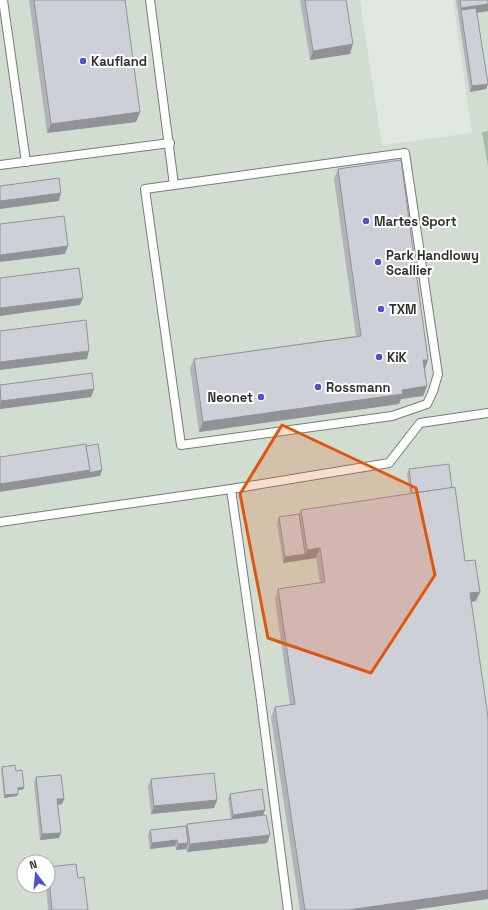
<svg xmlns="http://www.w3.org/2000/svg" width="488" height="910" font-family="'Space Grotesk',sans-serif">
	<style>
		.built { fill: #d1ddd1; fill-rule: evenodd }
		.green { fill: #a6b9a7 }
		.lines { fill: none; stroke-linecap: round; stroke-linejoin: round }
		.service-casing { stroke: #777d78; stroke-width: 10 }
		.service { stroke: #fff; stroke-width: 8 }
		.wall { fill: #b1b3b9 }
		.shaded-wall { fill: #909296 }
		.building { fill: #ced0d7; stroke: #909296 }
		.marked { fill: #df570e; fill-opacity: 0.2; stroke: #df570e; stroke-width: 3; stroke-linejoin: round }
		.poi-dot { fill: #4d53c9; stroke: #fff; stroke-width: 1.5 }
		.labels { text-anchor: middle; stroke-width: 4; stroke-linejoin: round; paint-order: stroke }
		.poi-label { font-size: 13px; font-weight: bold; fill: #303330; stroke: #fff; text-anchor: start }
	</style>
	<rect width="100%" height="100%" fill="#e1e8e2"/>
	<path class="built" d="M0,0H360L382,145L472,133L453,0H488V131L482,132L488,167V910H0ZM24,862H48V886H24Z"/>
	<path class="green" d="M488,131V167L482,132Z"/>
	<g class="lines">
		<defs>
			<g id="service">
				<path d="M3,0L26,162"/>
				<path d="M150,0L174,185"/>
				<path d="M405,153L438,374L433,391L427,404L392,416L181,445L145,189Z"/>
				<path d="M0,165L170,143"/>
				<path d="M231,489L260,693L288,910"/>
				<path d="M0,522L231,489L389,463L420,423L488,413"/>
			</g>
		</defs>
		<use href="#service" class="service-casing"/>
		<use href="#service" class="service"/>
	</g>
	<g class="wall">
		<path d="M29,0H125L136,122L47,133Z"/>
		<path d="M300,0H346L350,54L310,60Z"/>
		<path d="M456,0H488V11L477,13L488,84L486,89L470,92Z"/>
		<path d="M338,169L425,369L427,386L423,396L401,399L399,404L199,432L190,368L194,359L356,336L334,179Z"/>
		<path d="M0,385L94,389L91,397L0,409Z"/>
		<path d="M409,469L452,488L465,561L476,601L471,602L488,717V899L412,910H300L271,717L275,707L290,705L275,599L278,589L320,583L316,558L283,563L277,523L279,517L299,514L301,510L410,494L407,475Z"/>
		<path d="M2,767L16,771L23,790H18L17,796L4,798L1,770Z"/>
		<path d="M36,777L64,799L62,804L58,805L59,838L40,840L34,783Z"/>
		<path d="M151,779L217,800L214,808L151,814L148,786Z"/>
		<path d="M230,794L265,810L263,815L270,835L267,843L187,852L186,849L176,850L175,846L150,849L148,836L150,830L186,826L187,824L231,819L228,799Z"/>
		<path d="M48,867L78,878L88,910H48L46,886H48Z"/>
	</g>
	<g class="shaded-wall">
		<path d="M488,4V11L461,15V8Z"/>
		<path d="M353,44L350,54L310,60L313,51Z"/>
		<path d="M488,84L486,89L470,92L472,86Z"/>
		<path d="M140,112L136,122L47,133L51,124Z"/>
		<path d="M61,193L59,201L0,209V201Z"/>
		<path d="M68,246L65,254L0,262V255Z"/>
		<path d="M83,298L80,305L0,316V308Z"/>
		<path d="M89,351L87,359L0,370V362Z"/>
		<path d="M423,360H428L425,369L419,370Z"/>
		<path d="M427,386L423,396L401,399L399,404L199,432L203,422L402,390Z"/>
		<path d="M94,389L91,397L0,409V405L1,401Z"/>
		<path d="M90,470H102L100,476L0,492V484Z"/>
		<path d="M320,548L316,558L283,563L285,557L305,554L307,550Z"/>
		<path d="M480,592L476,601L466,603L470,593Z"/>
		<path d="M24,787L23,790H17L18,788Z"/>
		<path d="M18,794L17,796L4,798L5,795Z"/>
		<path d="M57,799H64L62,804L55,805Z"/>
		<path d="M217,800L214,808L151,814L154,806Z"/>
		<path d="M265,810L263,815L231,820L233,815Z"/>
		<path d="M61,833L59,838L40,840L42,834Z"/>
		<path d="M270,835L267,843L187,852L190,844Z"/>
		<path d="M177,840L175,846L150,849L152,843Z"/>
		<path d="M188,843L186,849L176,850L178,844Z"/>
		<path d="M488,890V899L412,910H348Z"/>
	</g>
	<g class="building">
		<path d="M34,0H125L140,112L51,124Z"/>
		<path d="M305,0H346L353,44L313,51Z"/>
		<path d="M460,0H488V4L461,8Z"/>
		<path d="M476,8L488,84L472,86L461,10Z"/>
		<path d="M401,160L428,360H423L427,386L402,390L403,394L203,422L194,359L361,336L338,169Z"/>
		<path d="M59,178L61,193L0,201V186Z"/>
		<path d="M64,216L68,246L0,255V224Z"/>
		<path d="M79,268L83,298L0,308V278Z"/>
		<path d="M86,320L89,351L0,362V331Z"/>
		<path d="M92,373L94,389L1,401L0,385Z"/>
		<path d="M86,444L90,470L0,484V457Z"/>
		<path d="M98,444L102,470L89,473L90,470L86,446Z"/>
		<path d="M449,464L452,488L412,493L409,469Z"/>
		<path d="M455,487L465,561L475,560L480,592L470,593L488,717V890L348,910H305L275,707L295,704L278,589L325,582L320,548L307,550L301,510Z"/>
		<path d="M299,514L305,554L285,557L279,517Z"/>
		<path d="M15,765L16,771L22,770L24,787L18,788V794L5,795L2,767Z"/>
		<path d="M214,773L217,800L154,806L151,779Z"/>
		<path d="M61,775L64,799H57L61,833L42,834L36,777Z"/>
		<path d="M262,789L265,810L233,815L230,794Z"/>
		<path d="M266,815L270,835L190,844L187,824Z"/>
		<path d="M186,826L188,843L178,844L177,840L152,843L150,830Z"/>
		<path d="M76,864L78,878L84,877L88,910H52L48,867Z"/>
	</g>
	<path class="marked" d="M282,425L416,488L435,575L371,673L268,638L240,494Z"/>
	<g class="poi-dot">
		<circle cx="83" cy="61" r="4"/>
		<circle cx="366" cy="221" r="4"/>
		<circle cx="378" cy="262" r="4"/>
		<circle cx="381" cy="309" r="4"/>
		<circle cx="379" cy="357" r="4"/>
		<circle cx="318" cy="387" r="4"/>
		<circle cx="261" cy="397" r="4"/>
	</g>
	<g class="labels">
		<g class="poi-label">
			<text x="91" y="66">Kaufland</text>
			<text x="374" y="226">Martes Sport</text>
			<text x="386" y="260">Park Handlowy<tspan x="386" dy="15">Scallier</tspan></text>
			<text x="389" y="314">TXM</text>
			<text x="387" y="362">KiK</text>
			<text x="326" y="392">Rossmann</text>
			<text x="253" y="402" text-anchor="end">Neonet</text>
		</g>
	</g>
	<g transform="translate(36 874) rotate(344)"><circle r="19" fill="#ffffff" stroke="#acadac"/>
	<path d="M0-3L7 15L0 10L-7 15Z" fill="#4d53c9"/>
	<text y="-6" font-size="11" font-weight="bold" text-anchor="middle" fill="#303330">N</text>
	</g>
</svg>
